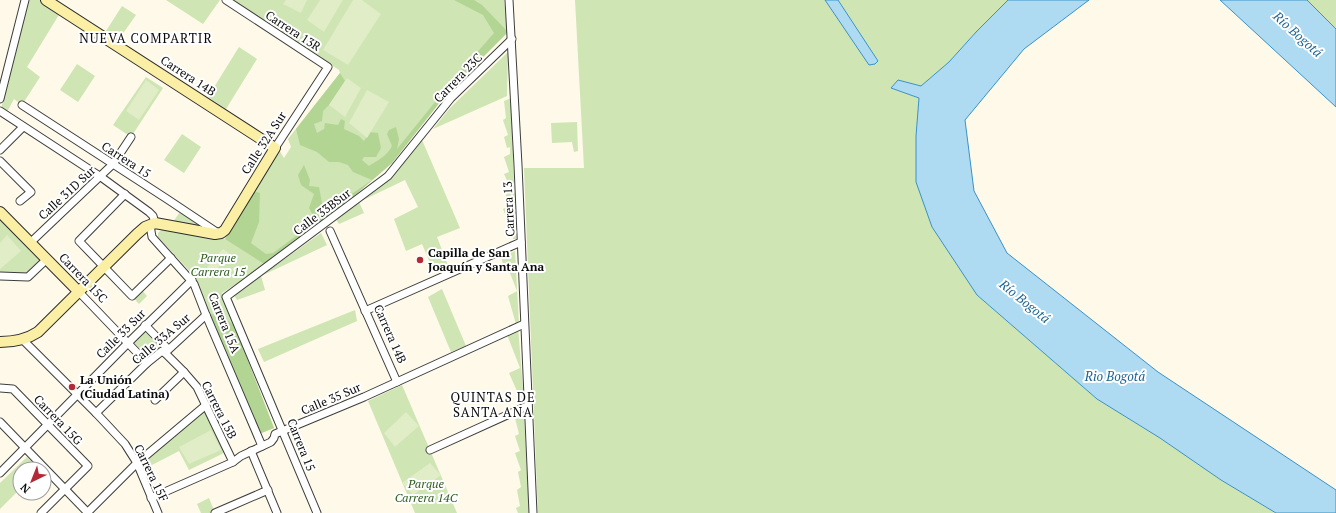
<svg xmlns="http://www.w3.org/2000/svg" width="1336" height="513" font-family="'PT Serif',serif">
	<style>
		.green { fill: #cfe5b4 }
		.forest { fill: #b3d594 }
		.pitch { fill: #e0edc6 }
		.water { fill: #afdbf2; stroke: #3a92c5 }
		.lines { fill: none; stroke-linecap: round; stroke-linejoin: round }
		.street-casing { stroke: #3d3d3d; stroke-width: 9 }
		.secondary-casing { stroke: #2c2c2c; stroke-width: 12 }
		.street { stroke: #fff; stroke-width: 7 }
		.secondary { stroke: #fbefa6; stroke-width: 10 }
		.poi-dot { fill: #b12a35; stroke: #fff; stroke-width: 1.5 }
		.labels { text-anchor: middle; stroke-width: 4; stroke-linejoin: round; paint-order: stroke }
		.street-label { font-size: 12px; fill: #0a0a0a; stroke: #fff }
		.poi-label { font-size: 12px; font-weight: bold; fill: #0a0a0a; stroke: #fff; text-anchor: start }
		.park-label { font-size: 12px; font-style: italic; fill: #2e5d1f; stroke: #fff }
		.water-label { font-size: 13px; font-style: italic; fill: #1b6393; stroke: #fff }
		.neighbourhood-label { font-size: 13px; letter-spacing: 1px; fill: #0a0a0a; stroke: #fff }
	</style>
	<rect width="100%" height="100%" fill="#fef9e8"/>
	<g class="green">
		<path d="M28,0H40L60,13L27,67L40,77L22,105L14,99L7,112L1,109Z"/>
		<path d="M166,0H220L203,24Z"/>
		<path d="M231,0H504L508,32L448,92L392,163L346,203L266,265L222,293L274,428L259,434L195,277L158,237V233L160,231L164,230L225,239L279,150L284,158L291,147L288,139L340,73L339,70Z"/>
		<path d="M575,0H825L869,65L878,61L838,0H1008L977,31L949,62L921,86L898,80L891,88L919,98L916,136V182L977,295L1097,399L1160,438L1221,480L1276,513H538L524,168H584Z"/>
		<path d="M1307,0H1336V29Z"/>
		<path d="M122,6L136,15L119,39L106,31Z"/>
		<path d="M239,47L257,59L226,109L208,97Z"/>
		<path d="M508,52L507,96L433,129L450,108Z"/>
		<path d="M77,64L95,76L78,102L60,90Z"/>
		<path d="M146,77L163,88L131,137L113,125Z"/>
		<path d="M511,98L516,239H513L512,225L510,226L503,209L509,206L505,193L510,191L511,187H510L504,174L509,172L504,157L510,154V147L507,148L504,137L508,135L503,120L506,118L504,101Z"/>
		<path d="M577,122L578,151L574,152L572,142L552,143L551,123Z"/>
		<path d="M182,134L201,147L184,173L164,160Z"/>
		<path d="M422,140L460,228L437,237L448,265L434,272L422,244L406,251L394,219L418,207L405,180L359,202L364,213L339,224L335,218L391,178Z"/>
		<path d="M182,209L209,229L173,222Z"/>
		<path d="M0,219L40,261L27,274L0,273Z"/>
		<path d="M321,233L327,245L261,276L265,290L237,300L234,295Z"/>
		<path d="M515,251L519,324H516L508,296L517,291L506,263L503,264L501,257Z"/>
		<path d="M140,288L147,296L139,304L132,296Z"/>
		<path d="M442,289L466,346L451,352L428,297Z"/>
		<path d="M355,310L357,321L264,362L258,349Z"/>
		<path d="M518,327L524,402L521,400L509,373L520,368L506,332Z"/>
		<path d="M144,330L161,349L151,359L132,341Z"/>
		<path d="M402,385L457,513H415L368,401Z"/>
		<path d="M205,409L224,453L189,470L179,451L150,466L145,458Z"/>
		<path d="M524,413L529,513H518L516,508L520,506L517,490L521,487L518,472L521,470L515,453L520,451L515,436L519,434L515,418Z"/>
		<path d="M27,457L39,469H20V489L0,509V483Z"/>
		<path d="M209,498L215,513H201L197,504Z"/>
	</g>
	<g class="forest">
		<path d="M454,0H474L482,5L508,32L448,92L392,163L346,203L266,265L225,239L253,191L260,193L259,222L251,243L266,254L273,253L316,221L309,208L314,194L301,185L298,175L304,165L310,180L309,186L319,187L322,203L326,210L337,204L372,180L353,172L348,165L339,162H329L317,152L300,145L296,129L340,73L345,81L329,105L323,111L322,121L314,124L317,133L324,129L325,123L338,125L341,119L345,121L344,129L359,136L364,141L370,132L378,133L381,148L376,157H364L362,160L369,166C378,160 387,156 392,146L387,134L389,130L396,127L399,139L397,149L452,81L494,33L483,15Z"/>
		<path d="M210,314L224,316L217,321L219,326L226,319L234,325L274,428L259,434Z"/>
	</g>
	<g class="pitch">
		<path d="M286,0H307L301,13L283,4Z"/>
		<path d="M320,0H343L324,32L307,20Z"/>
		<path d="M353,0H362L381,14L348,65L323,50Z"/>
		<path d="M347,78L361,88L345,117L329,105Z"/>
		<path d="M146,80L159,90L139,120L126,111Z"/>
		<path d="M367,90L389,102L367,138L349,123Z"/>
		<path d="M7,235L21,251L0,269V243Z"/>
		<path d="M223,249L229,253L214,273L207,267Z"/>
		<path d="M406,412L419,426L395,447L384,433Z"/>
		<path d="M211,430L221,450L189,464L179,447Z"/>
		<path d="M430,463L441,475L413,495L402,483Z"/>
	</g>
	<g class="water">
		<path d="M825,0H838L878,61L875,64L869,65Z"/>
		<path d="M1008,0H1089L1024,49L965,120L974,191L1007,253L1158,372L1336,490V513H1276L1221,480L1160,438L1097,399L977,295L932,227L916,182V136L919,98L891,88L898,80L921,86L949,62L977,31Z"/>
		<path d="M1220,0H1307L1336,29V107Z"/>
	</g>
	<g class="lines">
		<defs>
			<g id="street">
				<path d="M226,0L328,67L275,148"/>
				<path d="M509,0L518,165L533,513"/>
				<path d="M0,99L25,0"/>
				<path d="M22,105L167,199L218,233"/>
				<path d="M0,111L101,177L149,212L153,216L155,223"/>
				<path d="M0,150L23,127"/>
				<path d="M0,161L31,192L20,201"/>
				<path d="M125,194L79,241L132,296L171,258"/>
				<path d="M150,225L152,237L194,284L206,315L262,446"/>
				<path d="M330,231L397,382"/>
				<path d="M30,243L113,164L131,137"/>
				<path d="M0,276L28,277L47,259"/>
				<path d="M79,292L147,363"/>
				<path d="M365,311L521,242"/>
				<path d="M145,325L168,349"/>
				<path d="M23,340L96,413L125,444L137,463L158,513"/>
				<path d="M165,353L184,372L197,387L233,462"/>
				<path d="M0,388L13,389L88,466L41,513"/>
				<path d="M155,400L184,372"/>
				<path d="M96,413L147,363L162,351L165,353L206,315"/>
				<path d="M0,422L88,513"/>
				<path d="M430,450L527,406"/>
				<path d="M251,451L277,513"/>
				<path d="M0,473L128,343L192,280"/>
				<path d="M151,498L233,462L241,456L271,442L274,438L275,434L364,397L524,324"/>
				<path d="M87,513L137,463L206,405"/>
				<path d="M215,513L268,490"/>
				<path d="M317,513L226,297L388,176L451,98L512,39"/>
			</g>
			<g id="secondary">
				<path d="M0,212L79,292"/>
				<path d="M0,342C14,342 26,340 38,332L137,234L145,227L155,223L215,234L221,233L225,230L275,148L46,0"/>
			</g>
		</defs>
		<use href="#street" class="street-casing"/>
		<use href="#secondary" class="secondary-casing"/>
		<use href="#street" class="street"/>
		<use href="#secondary" class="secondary"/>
	</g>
	<g class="poi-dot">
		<circle cx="420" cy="260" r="4"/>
		<circle cx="72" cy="387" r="4"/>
	</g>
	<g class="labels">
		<g class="street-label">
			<text transform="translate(293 31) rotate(33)" y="4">Carrera 13R</text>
			<text transform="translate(188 76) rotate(33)" y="4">Carrera 14B</text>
			<text transform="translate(458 78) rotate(-46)" y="4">Carrera 23C</text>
			<text transform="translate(264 143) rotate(-57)" y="4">Calle 32A Sur</text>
			<text transform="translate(126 160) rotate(33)" y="4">Carrera 15</text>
			<text transform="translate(67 193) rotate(-43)" y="4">Calle 31D Sur</text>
			<text transform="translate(509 209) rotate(-93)" y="4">Carrera 13</text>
			<text transform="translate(322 212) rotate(-37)" y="4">Calle 33BSur</text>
			<text transform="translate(83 278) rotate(46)" y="4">Carrera 15C</text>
			<text transform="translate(224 323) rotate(68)" y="4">Carrera 15A</text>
			<text transform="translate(121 334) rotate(-45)" y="4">Calle 33 Sur</text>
			<text transform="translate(390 334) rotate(66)" y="4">Carrera 14B</text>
			<text transform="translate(161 339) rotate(-40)" y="4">Calle 33A Sur</text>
			<text transform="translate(331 399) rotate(-23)" y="4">Calle 35 Sur</text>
			<text transform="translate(219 410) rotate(63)" y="4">Carrera 15B</text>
			<text transform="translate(58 420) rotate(46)" y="4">Carrera 15G</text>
			<text transform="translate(301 445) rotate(68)" y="4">Carrera 15</text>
			<text transform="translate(151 473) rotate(64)" y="4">Carrera 15F</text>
		</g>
		<g class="poi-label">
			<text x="428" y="257">Capilla de San<tspan x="428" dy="14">Joaquín y Santa Ana</tspan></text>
			<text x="80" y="384">La Unión<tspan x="80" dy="14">(Ciudad Latina)</tspan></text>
		</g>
		<g class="park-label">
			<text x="218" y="262">Parque<tspan x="218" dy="14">Carrera 15</tspan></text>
			<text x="426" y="488">Parque<tspan x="426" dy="14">Carrera 14C</tspan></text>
		</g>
		<g class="water-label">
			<text transform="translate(1298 34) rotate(42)" y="5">Río Bogotá</text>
			<text transform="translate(1025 301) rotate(39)" y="5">Río Bogotá</text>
			<text x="1115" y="381">Rio Bogotá</text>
		</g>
		<g class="neighbourhood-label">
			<text x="146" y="43">NUEVA COMPARTIR</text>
			<text x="493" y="402">QUINTAS DE<tspan x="493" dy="15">SANTA ANA</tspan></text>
		</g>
	</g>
	<g transform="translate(32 481) rotate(223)"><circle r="19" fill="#ffffff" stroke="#9d9d9d"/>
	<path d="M0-3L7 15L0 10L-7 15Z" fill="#b12a35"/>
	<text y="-6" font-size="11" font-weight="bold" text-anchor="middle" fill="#0a0a0a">N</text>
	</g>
</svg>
